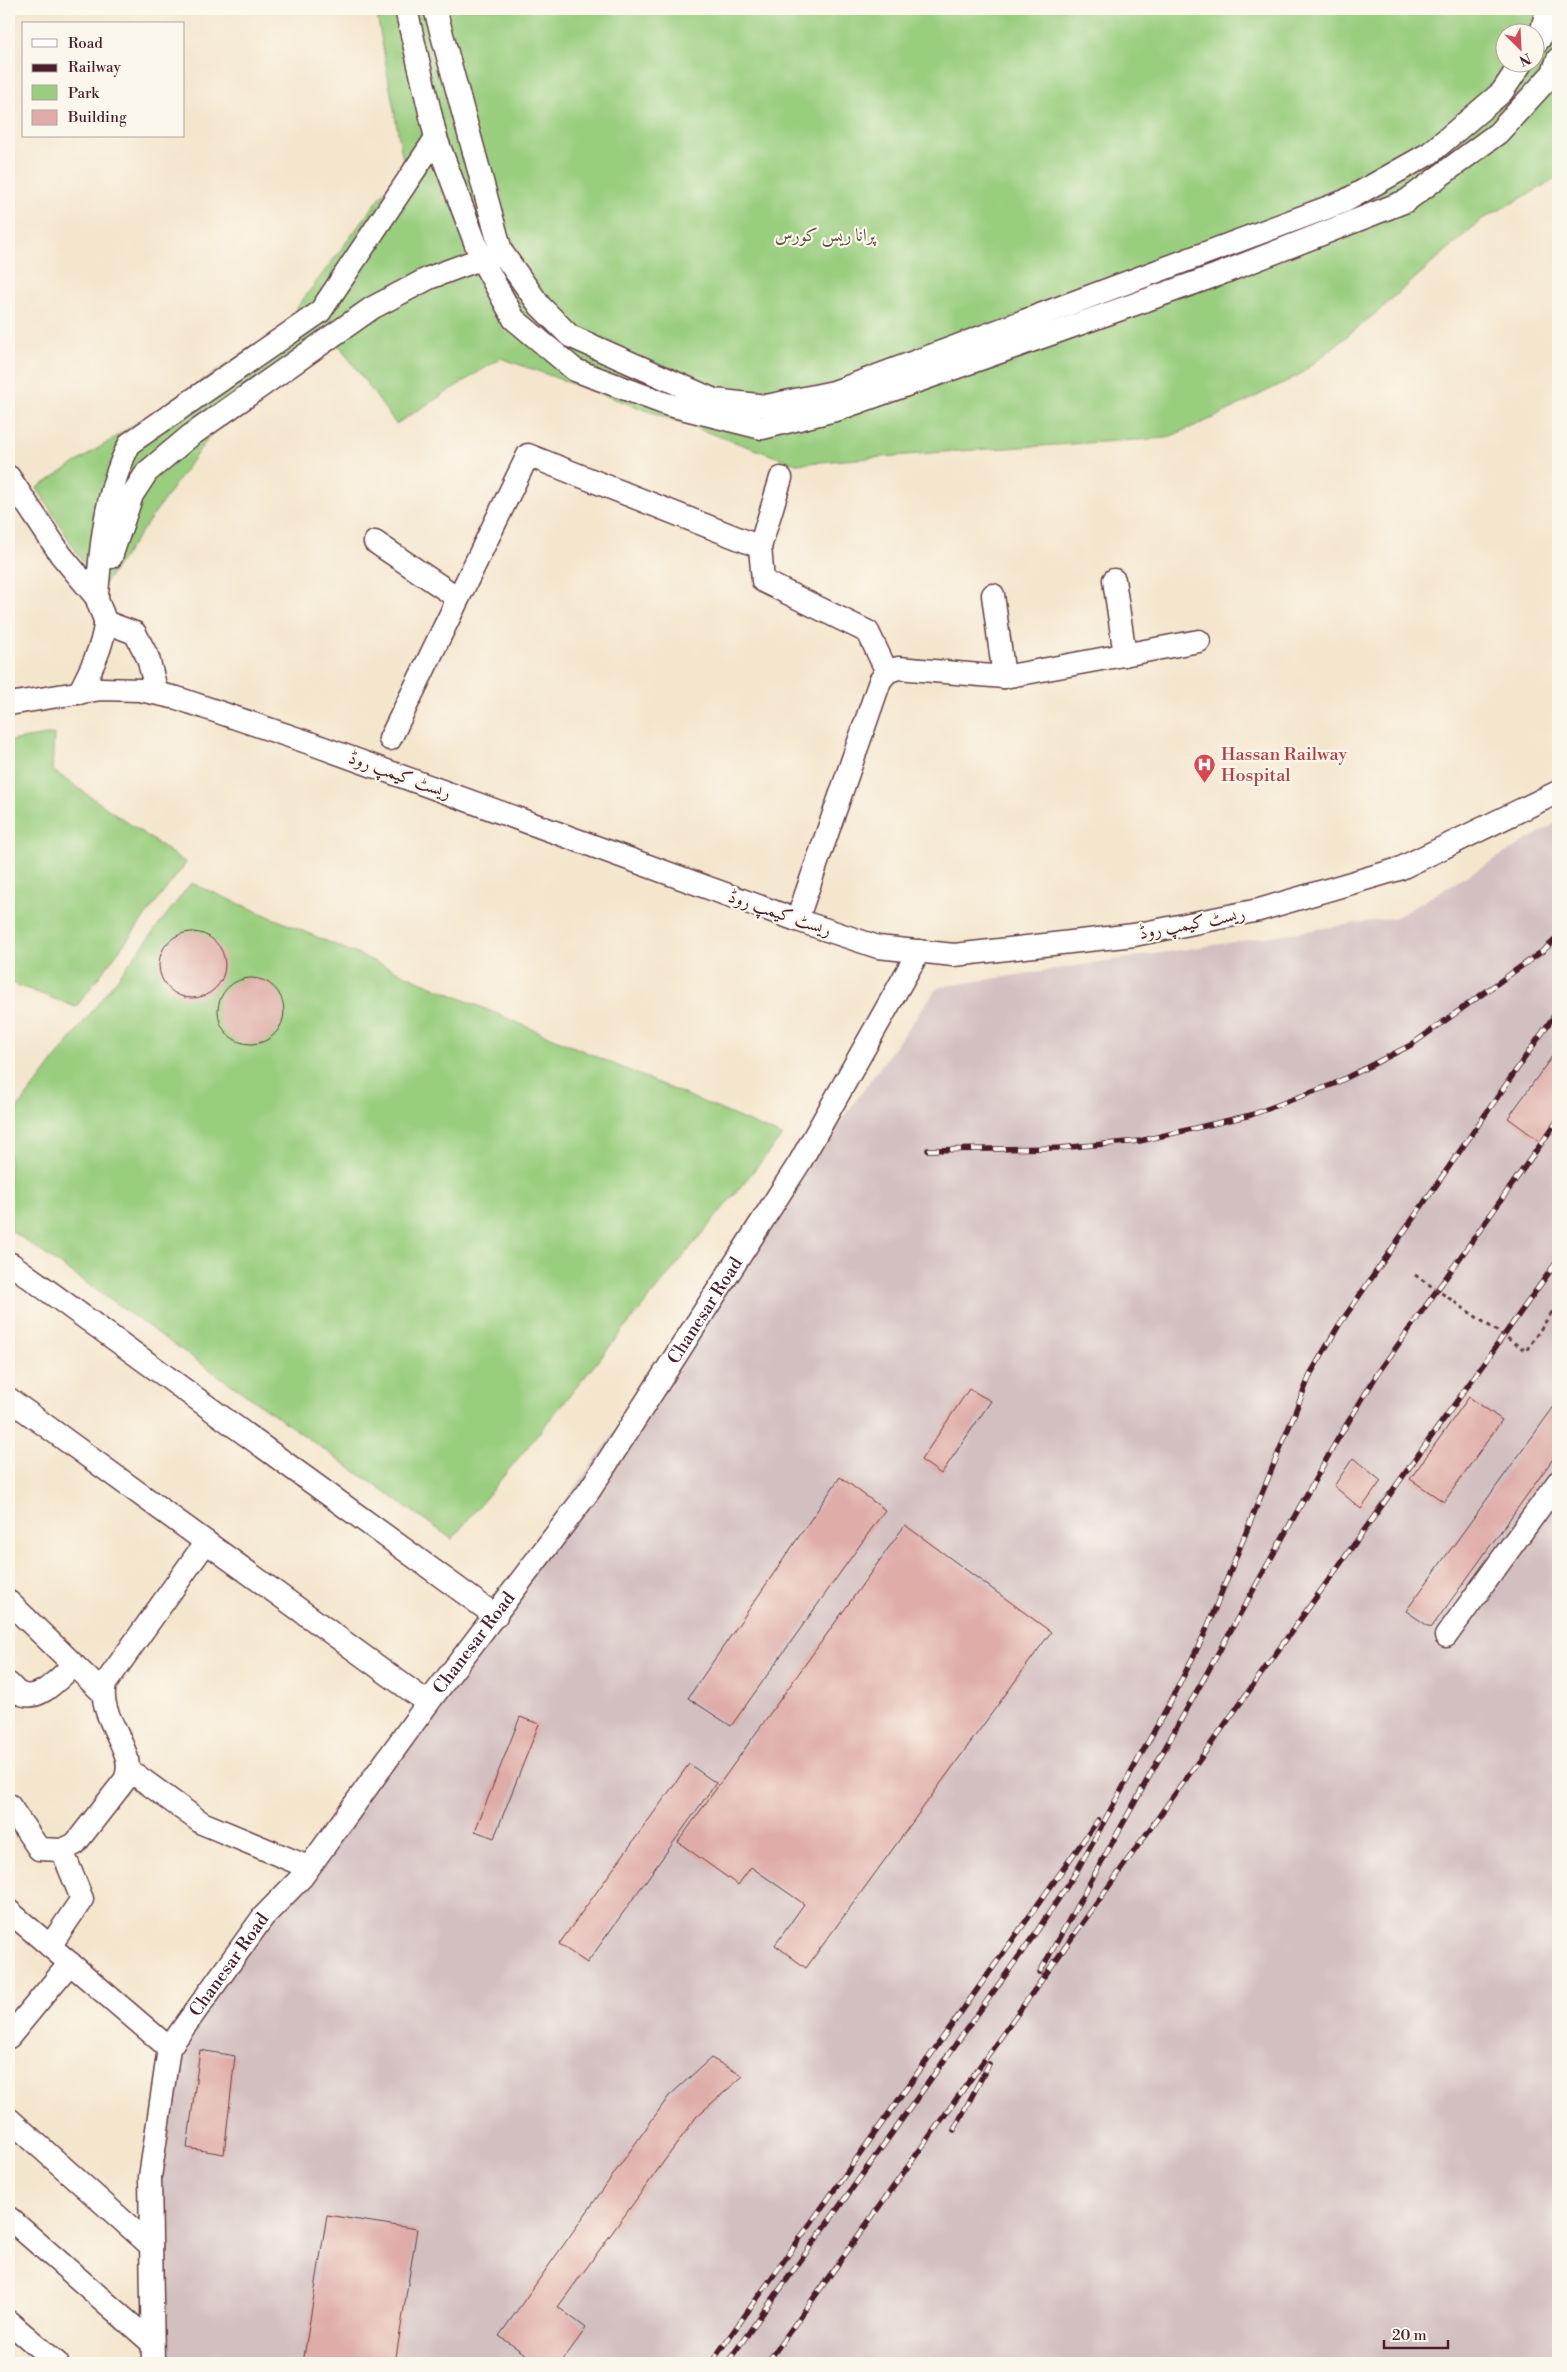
<svg xmlns="http://www.w3.org/2000/svg" width="1567" height="2372" font-family="'Libre Bodoni',Amiri,serif">
	<style>
		.industrial { fill: #d2bfc0 }
		.green { fill: #9ace7f; stroke: #727655; fill-rule: evenodd }
		.building { fill: #dfaca7 }
		.lines { fill: none; stroke-linecap: round; stroke-linejoin: round }
		.minor-casing { stroke: #643d43; stroke-width: 25 }
		.path { stroke: #643d43; stroke-width: 3; stroke-dasharray: 4 4; stroke-linecap: butt }
		.minor { stroke: #fff; stroke-width: 22 }
		.rail-casing { stroke: #4a1f2b; stroke-width: 5.5 }
		.rail { stroke: #fbf7ec; stroke-width: 4; stroke-dasharray: 11; stroke-linecap: butt }
		.path-bridge { stroke: #643d43; stroke-width: 3; stroke-dasharray: 4 4; stroke-linecap: butt }
		.labels { text-anchor: middle; stroke-width: 4.5; stroke-linejoin: round; paint-order: stroke }
		.park-label { font-size: 18px; fill: #625444; stroke: #fbf7ec }
		.health-label { font-size: 18px; fill: #be3a42; stroke: #fbf7ec; text-anchor: start }
		.street-label { font-size: 18px; fill: #4a1f2b; stroke: #fbf7ec }
	</style>
	<rect width="100%" height="100%" fill="#fbf7ec"/>
	<filter id="ink" filterUnits="userSpaceOnUse"><feTurbulence type="fractalNoise" baseFrequency=".02" numOctaves="2"/><feDisplacementMap in="SourceGraphic" scale="10" xChannelSelector="R" yChannelSelector="G"/><feConvolveMatrix kernelMatrix="1 2 1 2 8 2 1 2 1" color-interpolation-filters="sRGB"/></filter>
	<filter id="wash" filterUnits="userSpaceOnUse"><feTurbulence type="fractalNoise" baseFrequency=".0096" numOctaves="4" result="noise"/><feDisplacementMap in="SourceGraphic" scale="20" xChannelSelector="R" yChannelSelector="G"/><feGaussianBlur stdDeviation="1.12" result="paint"/><feColorMatrix in="noise" values="0 0 0 0 0 0 0 0 0 0 0 0 0 0 0 0 0 1.4 0 .05"/><feComposite in="paint" operator="in"/></filter>
	<g filter="url(#wash)">
		<rect width="100%" height="100%" fill="#f4e6cd"/>
		<path class="industrial" d="M1558,822V2363H153L150,2177L169,2048L938,987L1397,917Z"/>
		<g class="green">
			<path d="M376,9H1558V178L1481,220L1377,312L1299,375L1213,418L1166,438L943,452L796,464L501,358L396,424L339,345L213,431L100,590L37,488L280,330L404,166ZM1504,32H1534V62H1504Z"/>
			<path d="M54,734L52,770L186,863L76,1007L9,982V741Z"/>
			<path d="M191,883L782,1136L452,1539L9,1229V1119Z"/>
		</g>
		<g id="blocks">
			<g class="building">
				<circle cx="192" cy="965" r="33"/>
				<circle cx="251" cy="1011" r="33"/>
				<path d="M1558,1048V1120L1542,1143L1508,1118Z"/>
				<path d="M969,1389L991,1401L941,1474L921,1460Z"/>
				<path d="M1469,1397L1502,1420L1444,1502L1410,1479Z"/>
				<path d="M1558,1401V1452L1431,1628L1406,1611Z"/>
				<path d="M1353,1458L1381,1481L1361,1509L1334,1486Z"/>
				<path d="M840,1477L885,1510L731,1726L688,1698Z"/>
				<path d="M905,1525L1051,1632L806,1968L775,1945L804,1904L751,1867L738,1885L678,1842Z"/>
				<path d="M520,1717L539,1724L494,1838L475,1831Z"/>
				<path d="M689,1764L716,1783L587,1963L559,1944Z"/>
				<path d="M200,2050L235,2056L224,2154L187,2148Z"/>
				<path d="M711,2058L743,2076L697,2116L558,2307L586,2328L561,2363H538L499,2336L669,2096Z"/>
				<path d="M327,2215L417,2229L395,2363H303Z"/>
			</g>
		</g>
	</g>
	<g filter="url(#ink)">
		<use href="#blocks" fill-opacity="0" stroke="#643d43" stroke-width="1"/>
		<g class="lines">
			<defs>
				<g id="minor">
					<path d="M406,9L436,138L481,258L514,319L575,370L666,404L762,428L839,409L1217,275L1406,201L1498,133L1553,73L1558,59"/>
					<path d="M435,9L501,251L540,306L570,336L714,400L766,406L834,392L1345,201L1430,153L1502,92L1522,62"/>
					<path d="M1534,45L1540,38L1547,9"/>
					<path d="M9,477L61,555L97,598"/>
					<path d="M375,542L458,598"/>
					<path d="M760,547L781,478"/>
					<path d="M111,557L132,495L147,472L190,436L372,308L429,278L494,254"/>
					<path d="M1114,580L1125,655"/>
					<path d="M993,595L1004,677"/>
					<path d="M105,622L135,633L148,658L157,693"/>
					<path d="M79,693C90,671 102,649 105,625C106,615 96,605 97,595C101,544 106,489 130,443L320,312L436,138"/>
					<path d="M9,704L101,689L140,690L177,698L307,742L797,920L878,947L954,955L1134,935L1259,910L1399,869L1558,792"/>
					<path d="M390,739L528,455L760,547L763,581L868,632L887,672"/>
					<path d="M797,920L880,681L887,672L898,668L1004,677L1199,641"/>
					<path d="M9,1268L11,1264L496,1616"/>
					<path d="M9,1399L428,1703"/>
					<path d="M9,1602L103,1693"/>
					<path d="M1446,1636L1558,1482"/>
					<path d="M9,1684C12,1687 17,1693 21,1694C41,1702 60,1676 74,1665"/>
					<path d="M129,1770L202,1823L308,1867"/>
					<path d="M9,1805L39,1849L62,1850L75,1844L125,1780C139,1750 96,1719 105,1684L206,1542"/>
					<path d="M9,1911L169,2048"/>
					<path d="M50,1946L82,1899L62,1850"/>
					<path d="M9,2037L70,1963"/>
					<path d="M9,2119L151,2246"/>
					<path d="M9,2218L152,2343"/>
					<path d="M9,2322L57,2363"/>
					<path id="s1" d="M153,2363L150,2177L169,2048L263,1917L302,1877L428,1703L589,1491L800,1162L919,951"/>
				</g>
			</defs>
			<use href="#minor" class="minor-casing"/>
			<path class="path" d="M1550,1315L1558,1303"/>
			<use href="#minor" class="minor"/>
			<defs>
				<g id="rail">
					<path d="M928,1150L1059,1148L1140,1141L1251,1115L1334,1084L1411,1045L1544,950L1558,937"/>
					<path d="M1040,1972L1336,1442L1378,1373L1558,1120"/>
					<path d="M954,2130L989,2064"/>
					<path d="M711,2363L1098,1820"/>
					<path d="M727,2363L1037,1931L1075,1874L1173,1697L1205,1633L1311,1373L1339,1325L1558,1010"/>
					<path d="M767,2363L1558,1260"/>
				</g>
			</defs>
			<use href="#rail" class="rail-casing"/>
			<use href="#rail" class="rail"/>
			<path class="path-bridge" d="M1415,1275L1526,1351L1550,1315"/>
		</g>
	</g>
	<defs>
		<symbol id="hospital-pin" viewBox="-11 -11 22 30"><path d="M0 17L-7.5 6A9.5 9.5 0 1 1 7.5 6Z" fill="#e0444e" stroke="#fbf7ec"/><path d="M-5-5h3v3.5h4V-5h3V5h-3V1.5h-4V5h-3Z" fill="#fff"/></symbol>
	</defs>
	<g fill-rule="evenodd">
		<use href="#hospital-pin" x="1192" y="752" width="25" height="34"/>
	</g>
	<g class="labels">
		<g class="park-label">
			<text x="825" y="241">پرانا ریس کورس</text>
		</g>
		<g class="health-label">
			<text x="1221" y="760">Hassan Railway<tspan x="1221" dy="21">Hospital</tspan></text>
		</g>
		<g class="street-label">
			<text transform="translate(400 775) rotate(20)" y="6">ریسٹ کیمپ روڈ</text>
			<text transform="translate(780 913) rotate(19)" y="6">ریسٹ کیمپ روڈ</text>
			<text transform="translate(1192 923) rotate(-11)" y="6">ریسٹ کیمپ روڈ</text>
			<text dy="6" stroke="none"><textPath href="#s1" startOffset="1229">Chanesar Road</textPath></text>
			<text dy="6" stroke="none"><textPath href="#s1" startOffset="824">Chanesar Road</textPath></text>
			<text dy="6" stroke="none"><textPath href="#s1" startOffset="419">Chanesar Road</textPath></text>
		</g>
	</g>
	<rect width="1567" height="2372" fill="none" stroke="#fbf7ec" stroke-width="30"/>
	<rect x="22" y="22" width="162" height="115" fill="#fbf7ec" stroke="#b4a19f"/>
	<rect x="32" y="39" width="25" height="8" fill="#ffffff" stroke="#b4a19f"/>
	<text x="68" y="48" font-size="15" fill="#4a1f2b">Road</text>
	<rect x="32" y="64" width="25" height="8" fill="#4a1f2b" stroke="#b4a19f"/>
	<text x="68" y="72" font-size="15" fill="#4a1f2b">Railway</text>
	<rect x="32" y="85" width="25" height="15" fill="#9ace7f" stroke="#b4a19f"/>
	<text x="68" y="98" font-size="15" fill="#4a1f2b">Park</text>
	<rect x="32" y="110" width="25" height="15" fill="#dfaca7" stroke="#b4a19f"/>
	<text x="68" y="122" font-size="15" fill="#4a1f2b">Building</text>
	<g transform="translate(1520 48) rotate(156)"><circle r="24" fill="#fbf7ec" stroke="#b4a19f"/>
	<path d="M0-4L9 19L0 12L-9 19Z" fill="#d1495b"/>
	<text y="-8" font-size="14" font-weight="bold" text-anchor="middle" fill="#4a1f2b">N</text>
	</g>
	<path d="M1384 2340v8h64v-8" fill="none" stroke="#4a1f2b" stroke-width="2.5"/>
	<text x="1392" y="2340" font-size="15" fill="#4a1f2b" stroke="#fbf7ec" stroke-width="4" paint-order="stroke">20 m</text>
</svg>
